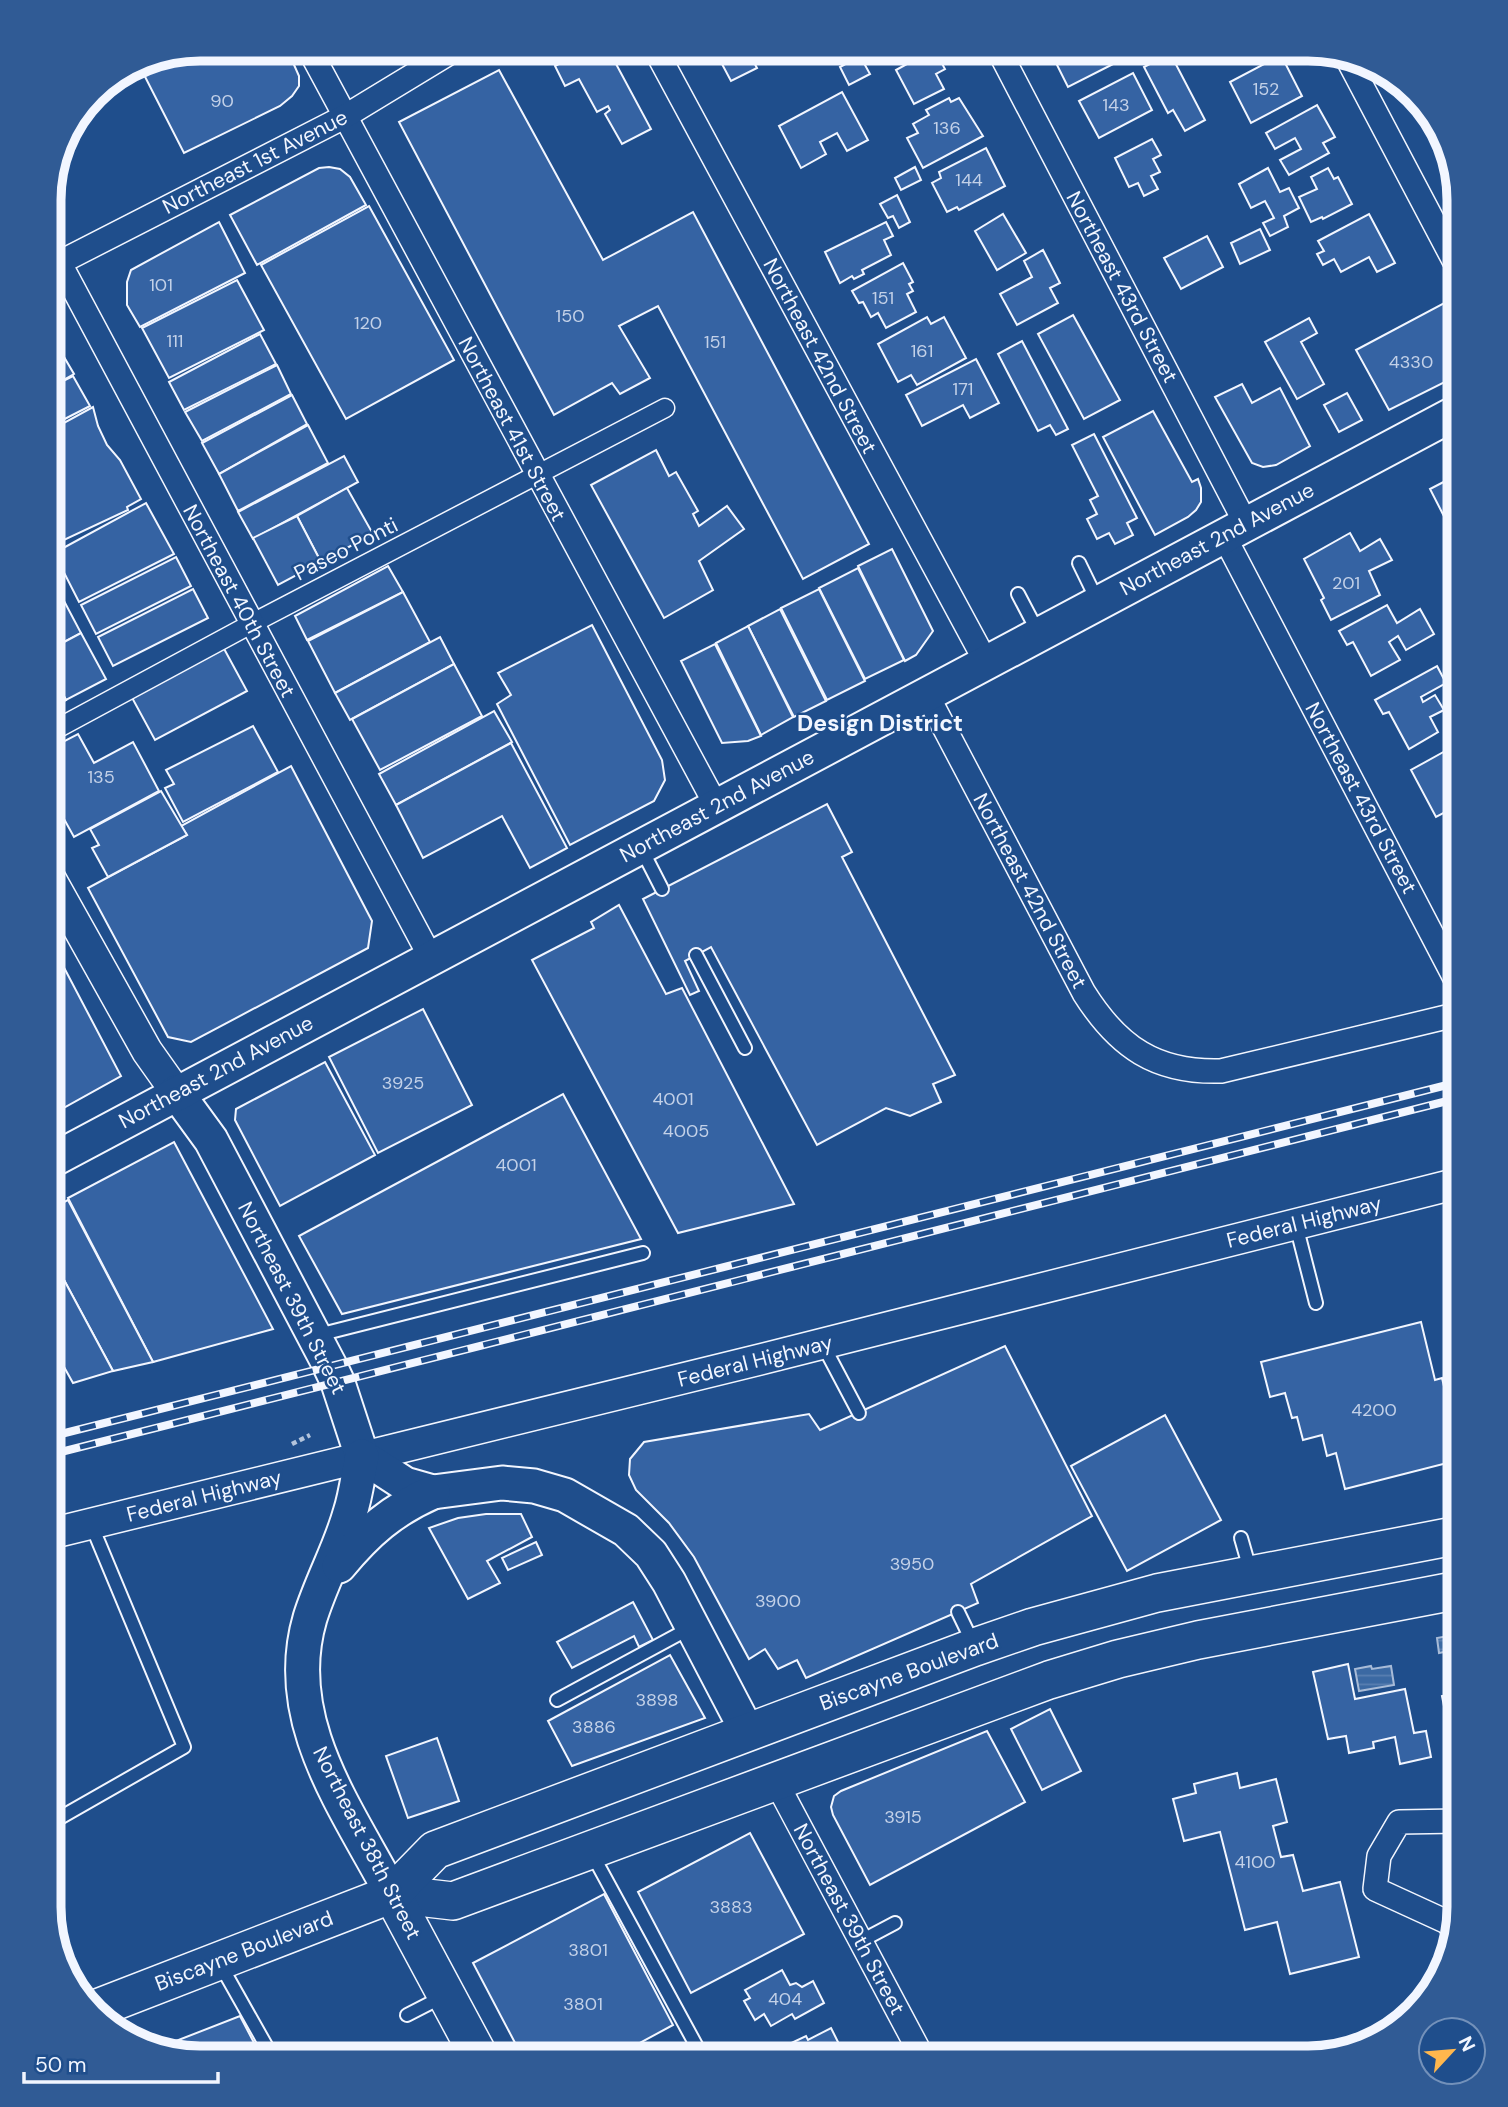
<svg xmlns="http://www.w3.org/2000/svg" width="1508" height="2107" font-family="'DM Sans',sans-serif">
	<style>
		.water { fill: url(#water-rules); stroke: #a8bbd7; stroke-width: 2 }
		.building { fill: #3563a3; stroke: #f2f6ff; stroke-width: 2 }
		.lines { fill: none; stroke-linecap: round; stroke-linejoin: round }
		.service-casing { stroke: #f2f6ff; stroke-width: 16 }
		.pedestrian-casing { stroke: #f2f6ff; stroke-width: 21 }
		.minor-casing { stroke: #f2f6ff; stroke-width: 26 }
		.tertiary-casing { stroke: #f2f6ff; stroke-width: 33 }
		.secondary-casing { stroke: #f2f6ff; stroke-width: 37 }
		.primary-casing { stroke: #f2f6ff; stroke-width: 40 }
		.path { stroke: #b3c4dc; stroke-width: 4.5; stroke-dasharray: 5 3.5; stroke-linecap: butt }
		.service { stroke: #1f4e8c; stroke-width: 12 }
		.pedestrian { stroke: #1f4e8c; stroke-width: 18 }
		.minor { stroke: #1f4e8c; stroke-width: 23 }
		.tertiary { stroke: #1f4e8c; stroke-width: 30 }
		.secondary { stroke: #1f4e8c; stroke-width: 33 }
		.primary { stroke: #1f4e8c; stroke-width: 37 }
		.rail-casing { stroke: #f2f6ff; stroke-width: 8 }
		.rail { stroke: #1f4e8c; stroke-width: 5; stroke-dasharray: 16; stroke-linecap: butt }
		.labels { text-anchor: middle; stroke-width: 5; stroke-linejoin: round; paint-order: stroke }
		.number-label { font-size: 18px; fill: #c3d1e8 }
		.street-label { font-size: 21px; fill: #f2f6ff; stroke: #1f4e8c }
		.neighbourhood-label { font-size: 23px; font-weight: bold; fill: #f2f6ff; stroke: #1f4e8c }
		.rim { fill: none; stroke: #f2f6ff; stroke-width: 9 }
	</style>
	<defs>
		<pattern id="water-rules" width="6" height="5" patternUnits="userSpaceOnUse" patternTransform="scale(1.75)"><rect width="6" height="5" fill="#3b69a3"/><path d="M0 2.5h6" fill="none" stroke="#587fb1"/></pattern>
	</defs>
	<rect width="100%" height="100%" fill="#1f4e8c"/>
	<g class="water">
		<path d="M1459,1634V1649L1439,1653L1437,1638Z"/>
		<path d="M1371,1666L1372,1669L1391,1666L1394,1685L1359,1691L1355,1669Z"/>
	</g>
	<g class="building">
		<path d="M200,49H287L299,76V86L292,96L280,106L184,153L138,63L142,60Z"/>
		<path d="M586,49H608L651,129L622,144L605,114L610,110L608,106L597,112L579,79L565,86L555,66Z"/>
		<path d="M714,49H760L750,55L757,68L731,81Z"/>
		<path d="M934,49L945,69L936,74L944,89L914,104L896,70Z"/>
		<path d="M1059,49H1120L1125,58L1068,87L1051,53Z"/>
		<path d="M1170,53L1205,120L1185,131L1173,110L1168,113L1144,67Z"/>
		<path d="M1281,55L1302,96L1251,123L1230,82Z"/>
		<path d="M860,56L870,74L849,85L840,67Z"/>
		<path d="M499,70L603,260L693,212L869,544L803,579L658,306L619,326L650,378L620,394L612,383L554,415L399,122Z"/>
		<path d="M1133,73L1152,110L1099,138L1079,101Z"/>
		<path d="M842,92L868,140L847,151L837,133L820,142L826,154L801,168L779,126Z"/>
		<path d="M949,98L951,102L959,98L983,136L923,168L907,138L918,133L913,124L929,115L926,110Z"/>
		<path d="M1317,105L1335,137L1323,143L1329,153L1289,175L1280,160L1301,149L1295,138L1275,149L1266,133Z"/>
		<path d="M1152,139L1161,155L1153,159L1160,172L1151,176L1158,189L1144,196L1138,183L1129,187L1115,158Z"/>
		<path d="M986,148L1005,186L959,210L957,207L947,212L932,183L941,178L939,172Z"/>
		<path d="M329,167L340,169L350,177L366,205L257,265L230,215L319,168Z"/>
		<path d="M915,167L921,180L901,190L895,178Z"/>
		<path d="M1268,168L1280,192L1289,188L1299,208L1284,216L1288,227L1270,236L1263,223L1274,218L1265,201L1251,208L1239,184Z"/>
		<path d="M1328,168L1334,179L1338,177L1352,204L1323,219L1322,217L1311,222L1299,197L1317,189L1311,177Z"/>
		<path d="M897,195L910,222L899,228L893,216L888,218L880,204Z"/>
		<path d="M369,206L454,360L346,419L261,265Z"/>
		<path d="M1003,214L1026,253L997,270L975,231Z"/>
		<path d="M1369,214L1395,263L1377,272L1369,257L1341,272L1334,259L1323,265L1317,254L1324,251L1318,241Z"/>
		<path d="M219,222L245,273L140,327L127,305V282L131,270Z"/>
		<path d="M886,222L893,236L884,240L891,255L862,270L864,274L854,279L852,276L840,283L825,252Z"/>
		<path d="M1260,229L1270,250L1240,264L1231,243Z"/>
		<path d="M1207,236L1223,267L1181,289L1164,258Z"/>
		<path d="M1043,250L1060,283L1050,288L1058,303L1017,325L1000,294L1032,277L1024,261Z"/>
		<path d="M903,263L913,282L909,284L913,291L907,294L916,312L886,328L878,313L871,317L863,302L859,303L852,291Z"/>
		<path d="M237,280L264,330L169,378L142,328Z"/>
		<path d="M1448,301L1459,321V375L1389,410L1356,350Z"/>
		<path d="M1073,315L1120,400L1084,419L1038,334Z"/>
		<path d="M927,317L931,324L944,317L966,358L917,385L911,375L898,382L878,344Z"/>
		<path d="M1309,318L1317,333L1301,342L1324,384L1297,399L1265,342Z"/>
		<path d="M260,334L276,364L184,410L169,382Z"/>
		<path d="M1022,341L1068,429L1056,435L1050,425L1038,431L998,354Z"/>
		<path d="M57,345L74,374L49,388V349Z"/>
		<path d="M976,359L999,403L970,418L963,405L922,426L906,395Z"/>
		<path d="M277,365L291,394L202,441L185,412Z"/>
		<path d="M73,376L90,406L49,427V388Z"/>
		<path d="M1242,384L1252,403L1280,388L1310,446L1276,465L1263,467L1252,463L1215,397Z"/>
		<path d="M1347,393L1362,420L1339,432L1324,405Z"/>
		<path d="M292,395L307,424L219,474L202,443Z"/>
		<path d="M93,407L98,426L107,445L120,460L141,499L127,507L128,510L49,547V431Z"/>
		<path d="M1153,411L1192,482L1198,479L1201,488V502L1196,510L1188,517L1155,535L1103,437Z"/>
		<path d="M308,425L328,463L238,511L219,474Z"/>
		<path d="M1094,434L1137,518L1127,523L1133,535L1115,544L1109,533L1097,539L1087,519L1097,514L1090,500L1098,496L1072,445Z"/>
		<path d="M656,450L669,476L676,472L698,511L693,514L699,526L727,506L744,529L699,561L713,590L664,618L591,485Z"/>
		<path d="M344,456L358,482L253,539L238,512Z"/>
		<path d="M1459,474V520L1449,526L1430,489Z"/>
		<path d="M347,488L373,534L321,562L297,516Z"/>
		<path d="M146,503L174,554L79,602L54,553Z"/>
		<path d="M297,516L321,562L278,585L253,538Z"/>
		<path d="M1350,533L1360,551L1380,539L1392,560L1369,571L1380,595L1331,620L1321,600L1324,598L1304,559Z"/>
		<path d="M892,549L933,631L916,655L905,661L858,566Z"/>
		<path d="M176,557L191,586L96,634L81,605Z"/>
		<path d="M388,566L403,592L307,640L295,616Z"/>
		<path d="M858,568L904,660L865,679L819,588Z"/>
		<path d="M54,582L81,633L49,650V585Z"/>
		<path d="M193,589L208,618L113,666L98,637Z"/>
		<path d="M819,589L865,681L827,700L781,608Z"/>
		<path d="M403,592L430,642L335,693L308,641Z"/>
		<path d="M1387,605L1397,623L1420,609L1434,634L1406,650L1398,636L1389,642L1400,660L1371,676L1353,642L1347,645L1339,631Z"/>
		<path d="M780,609L826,701L794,717L748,626Z"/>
		<path d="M592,625L662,760L665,780L654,801L570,845L497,704L511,695L498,673Z"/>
		<path d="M748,626L793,717L761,735L716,643Z"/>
		<path d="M81,633L106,679L66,700L49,668V650Z"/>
		<path d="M440,637L454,664L350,720L335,693Z"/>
		<path d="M715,644L761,736L748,741L722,743L681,661Z"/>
		<path d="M222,645L247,691L155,740L130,694Z"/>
		<path d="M454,664L482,716L380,770L352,719Z"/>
		<path d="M1437,666L1446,683L1421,697L1423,702L1435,695L1444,710L1430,717L1438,732L1409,749L1389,712L1383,714L1375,700Z"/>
		<path d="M49,669L66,700L49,709Z"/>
		<path d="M494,711L512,742L396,805L379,774Z"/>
		<path d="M253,726L278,772L183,822L165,788L174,784L166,770Z"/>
		<path d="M78,734L94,763L133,742L159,791L74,837L49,792V749Z"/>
		<path d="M511,743L567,848L530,868L502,816L423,858L396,805Z"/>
		<path d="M1447,750L1459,772V805L1436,817L1411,770Z"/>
		<path d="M291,766L372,921L368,948L191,1042L168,1037L88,888L187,835L181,826Z"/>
		<path d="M161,791L187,835L108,877L92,848L99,845L90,829Z"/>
		<path d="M827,804L852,852L842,857L955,1075L933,1084L941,1102L910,1116L886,1108L817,1145L711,947L685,961L699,991L690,995L643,899Z"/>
		<path d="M619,905L666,994L682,988L794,1204L678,1233L532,960L594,928L591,922Z"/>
		<path d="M49,939L121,1076L49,1116Z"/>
		<path d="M423,1009L472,1105L378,1153L329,1057Z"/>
		<path d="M325,1062L375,1155L280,1206L235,1120L236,1109Z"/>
		<path d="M563,1094L641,1239L342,1314L299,1236Z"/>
		<path d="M174,1142L273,1329L153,1362L68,1198Z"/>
		<path d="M68,1200L153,1362L113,1371L49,1252V1211Z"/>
		<path d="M49,1252L113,1371L73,1383L49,1340Z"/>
		<path d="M1421,1322L1435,1380L1442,1378L1448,1403L1459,1400V1460L1345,1489L1336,1453L1327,1456L1322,1435L1303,1440L1297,1417L1292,1418L1285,1393L1270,1397L1261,1362Z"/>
		<path d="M1005,1346L1092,1516L971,1584L978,1603L806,1678L797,1660L778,1669L765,1649L749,1659L694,1557L669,1523L636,1490L629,1475L630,1459L644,1442L809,1414L820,1430Z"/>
		<path d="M1165,1415L1221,1520L1127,1571L1071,1466Z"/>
		<path d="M486,1514H521L532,1537L487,1561L500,1583L468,1599L429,1528L458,1518Z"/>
		<path d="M536,1542L542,1555L508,1570L502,1558Z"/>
		<path d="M633,1602L653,1640L639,1647L634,1636L572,1668L557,1642Z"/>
		<path d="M670,1655L705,1718L572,1766L548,1721Z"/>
		<path d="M1348,1664L1355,1699L1405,1689L1414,1733L1426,1731L1431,1757L1400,1764L1395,1737L1373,1742L1374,1748L1349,1753L1346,1736L1328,1739L1313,1672Z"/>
		<path d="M1459,1693V1756L1454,1757L1442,1696Z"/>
		<path d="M1050,1709L1081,1771L1042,1790L1011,1729Z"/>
		<path d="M987,1731L1025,1802L870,1885L833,1815L831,1807L834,1796L841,1791Z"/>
		<path d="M437,1738L459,1801L408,1818L386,1756Z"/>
		<path d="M1237,1773L1240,1788L1276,1779L1287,1822L1273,1826L1281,1857L1293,1855L1303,1891L1340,1882L1359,1957L1290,1974L1277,1922L1245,1930L1220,1832L1184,1841L1173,1799L1196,1793L1194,1784Z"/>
		<path d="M750,1833L804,1934L691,1993L638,1892Z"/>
		<path d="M604,1894L673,2025L612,2058H523L473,1963Z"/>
		<path d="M782,1970L790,1985L796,1983L802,1987L813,1981L824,2003L795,2019L792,2014L771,2026L764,2014L755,2020L744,2001L750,1998L745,1990Z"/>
		<path d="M240,2016L262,2058H190L158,2048Z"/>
		<path d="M831,2028L846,2058H779L789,2053L785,2046L806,2036L808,2040Z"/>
	</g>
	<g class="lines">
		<defs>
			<g id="service">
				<path d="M1079,563L1098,602"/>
				<path d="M1018,594L1039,634"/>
				<path d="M641,848L662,889"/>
				<path d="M696,955L745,1048"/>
				<path d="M1296,1225L1316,1303"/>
				<path d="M318,1335L643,1253"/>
				<path d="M823,1345L859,1413"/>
				<path d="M1241,1538L1251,1573"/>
				<path d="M958,1612L973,1643"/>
				<path d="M557,1700L692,1627"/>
				<path d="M49,1824L184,1747L91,1524"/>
				<path d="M591,1852L703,2058"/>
				<path d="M861,1941L895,1923"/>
				<path d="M220,1964L273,2058"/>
				<path d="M407,2015L444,1996"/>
			</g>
			<path id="pedestrian" d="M49,733L251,624L665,408"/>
			<g id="minor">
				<path d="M309,49L717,807"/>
				<path d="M655,49L986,662"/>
				<path d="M998,49L1246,524"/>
				<path d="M1347,58L1459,270"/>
				<path d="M49,243L431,958"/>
				<path d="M49,268L344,117L456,49"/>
				<path d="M1224,536L1459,986"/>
				<path d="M926,693L1084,993C1118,1047 1156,1073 1221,1071L1459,1014"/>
				<path d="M775,1780L923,2058"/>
				<path d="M1453,1929L1447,1922L1375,1889L1379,1856L1399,1822L1459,1821"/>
			</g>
			<g id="tertiary">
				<path d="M49,876L147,1051L176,1092"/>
				<path d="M49,1534L766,1358L1459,1183"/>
			</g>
			<g id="secondary">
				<path d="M176,1092L211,1140L330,1366L338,1383L362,1456L405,1484L433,1492L502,1483L534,1486L565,1495L626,1530L651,1554L669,1582L748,1733"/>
				<path d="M49,1162L1459,411"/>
				<path d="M362,1456C358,1475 356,1495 350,1513C340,1549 321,1582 310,1618C280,1720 346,1807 392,1894"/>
				<path d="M339,1566C367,1532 392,1510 433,1492"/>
			</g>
			<g id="primary">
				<path d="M392,1894L453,1901L1049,1680L1118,1659L1198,1640L1459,1590"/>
				<path d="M392,1894L480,2058"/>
				<path d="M95,2009L392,1894L435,1850L975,1647L1033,1627L1157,1593L1459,1535"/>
			</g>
		</defs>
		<use href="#service" class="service-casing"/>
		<use href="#pedestrian" class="pedestrian-casing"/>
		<use href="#minor" class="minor-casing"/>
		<use href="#tertiary" class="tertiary-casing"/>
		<use href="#secondary" class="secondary-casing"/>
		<use href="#primary" class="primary-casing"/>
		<path class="path" d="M292,1444L310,1435"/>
		<use href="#service" class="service"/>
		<use href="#pedestrian" class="pedestrian"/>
		<use href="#minor" class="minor"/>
		<use href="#tertiary" class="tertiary"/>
		<use href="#secondary" class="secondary"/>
		<use href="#primary" class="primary"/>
		<defs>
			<g id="rail">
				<path d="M49,1437L1459,1082"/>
				<path d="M49,1455L1459,1098"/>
			</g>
		</defs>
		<use href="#rail" class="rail-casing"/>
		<use href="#rail" class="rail"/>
	</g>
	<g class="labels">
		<g class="number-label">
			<text x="1266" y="95">152</text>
			<text x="222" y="107">90</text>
			<text x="1116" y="111">143</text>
			<text x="947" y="134">136</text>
			<text x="969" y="186">144</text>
			<text x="161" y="291">101</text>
			<text x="883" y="304">151</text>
			<text x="570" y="322">150</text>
			<text x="368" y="329">120</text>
			<text x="175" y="347">111</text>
			<text x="715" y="348">151</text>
			<text x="922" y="357">161</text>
			<text x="1411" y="368">4330</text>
			<text x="963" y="395">171</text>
			<text x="1346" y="589">201</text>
			<text x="101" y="783">135</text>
			<text x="403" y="1089">3925</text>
			<text x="673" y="1105">4001</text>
			<text x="686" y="1137">4005</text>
			<text x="516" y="1171">4001</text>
			<text x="1374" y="1416">4200</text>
			<text x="912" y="1570">3950</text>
			<text x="778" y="1607">3900</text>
			<text x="657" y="1706">3898</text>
			<text x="594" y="1733">3886</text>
			<text x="903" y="1823">3915</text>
			<text x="1255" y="1868">4100</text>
			<text x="731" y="1913">3883</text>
			<text x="588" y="1956">3801</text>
			<text x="785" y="2005">404</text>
			<text x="583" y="2010">3801</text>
		</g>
		<g class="street-label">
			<text transform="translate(255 162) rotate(-27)" y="7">Northeast 1st Avenue</text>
			<text transform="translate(1122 287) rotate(62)" y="7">Northeast 43rd Street</text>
			<text transform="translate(820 356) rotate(62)" y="7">Northeast 42nd Street</text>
			<text transform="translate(512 429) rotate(62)" y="7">Northeast 41st Street</text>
			<text transform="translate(1217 539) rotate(-28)" y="7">Northeast 2nd Avenue</text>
			<text transform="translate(346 549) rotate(-27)" y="7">Paseo Ponti</text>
			<text transform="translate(239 601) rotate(62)" y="7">Northeast 40th Street</text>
			<text transform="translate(1361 798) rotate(62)" y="7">Northeast 43rd Street</text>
			<text transform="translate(717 806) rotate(-28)" y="7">Northeast 2nd Avenue</text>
			<text transform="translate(1030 891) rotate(62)" y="7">Northeast 42nd Street</text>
			<text transform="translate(216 1072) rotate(-28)" y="7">Northeast 2nd Avenue</text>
			<text transform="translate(1304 1222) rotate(-14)" y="7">Federal Highway</text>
			<text transform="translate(292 1298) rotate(63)" y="7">Northeast 39th Street</text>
			<text transform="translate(755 1361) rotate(-14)" y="7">Federal Highway</text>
			<text transform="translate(204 1496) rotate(-14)" y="7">Federal Highway</text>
			<text transform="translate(909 1672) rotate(-20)" y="7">Biscayne Boulevard</text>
			<text transform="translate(367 1843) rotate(63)" y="7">Northeast 38th Street</text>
			<text transform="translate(849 1919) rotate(62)" y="7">Northeast 39th Street</text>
			<text transform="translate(244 1951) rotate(-21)" y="7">Biscayne Boulevard</text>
		</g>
		<g class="neighbourhood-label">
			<text x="880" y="731">Design District</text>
		</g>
	</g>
	<path d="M0 0H1508V2107H0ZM200 61H1308A139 139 0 0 1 1447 200V1907A139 139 0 0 1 1308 2046H200A139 139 0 0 1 61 1907V200A139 139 0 0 1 200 61Z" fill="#305b95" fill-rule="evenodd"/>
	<path class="rim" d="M200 61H1308A139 139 0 0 1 1447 200V1907A139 139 0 0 1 1308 2046H200A139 139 0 0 1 61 1907V200A139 139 0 0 1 200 61Z"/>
	<g transform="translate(1452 2051) rotate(64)"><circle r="33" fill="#1f4e8c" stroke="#7391ba" stroke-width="2"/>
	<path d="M0-5L12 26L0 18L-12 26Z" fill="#ffb74d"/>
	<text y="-10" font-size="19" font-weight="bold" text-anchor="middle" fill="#f2f6ff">N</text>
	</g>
	<path d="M24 2072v10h194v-10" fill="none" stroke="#f2f6ff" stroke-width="3.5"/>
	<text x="35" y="2072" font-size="21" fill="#f2f6ff" stroke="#1f4e8c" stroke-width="5" paint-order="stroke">50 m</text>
</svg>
